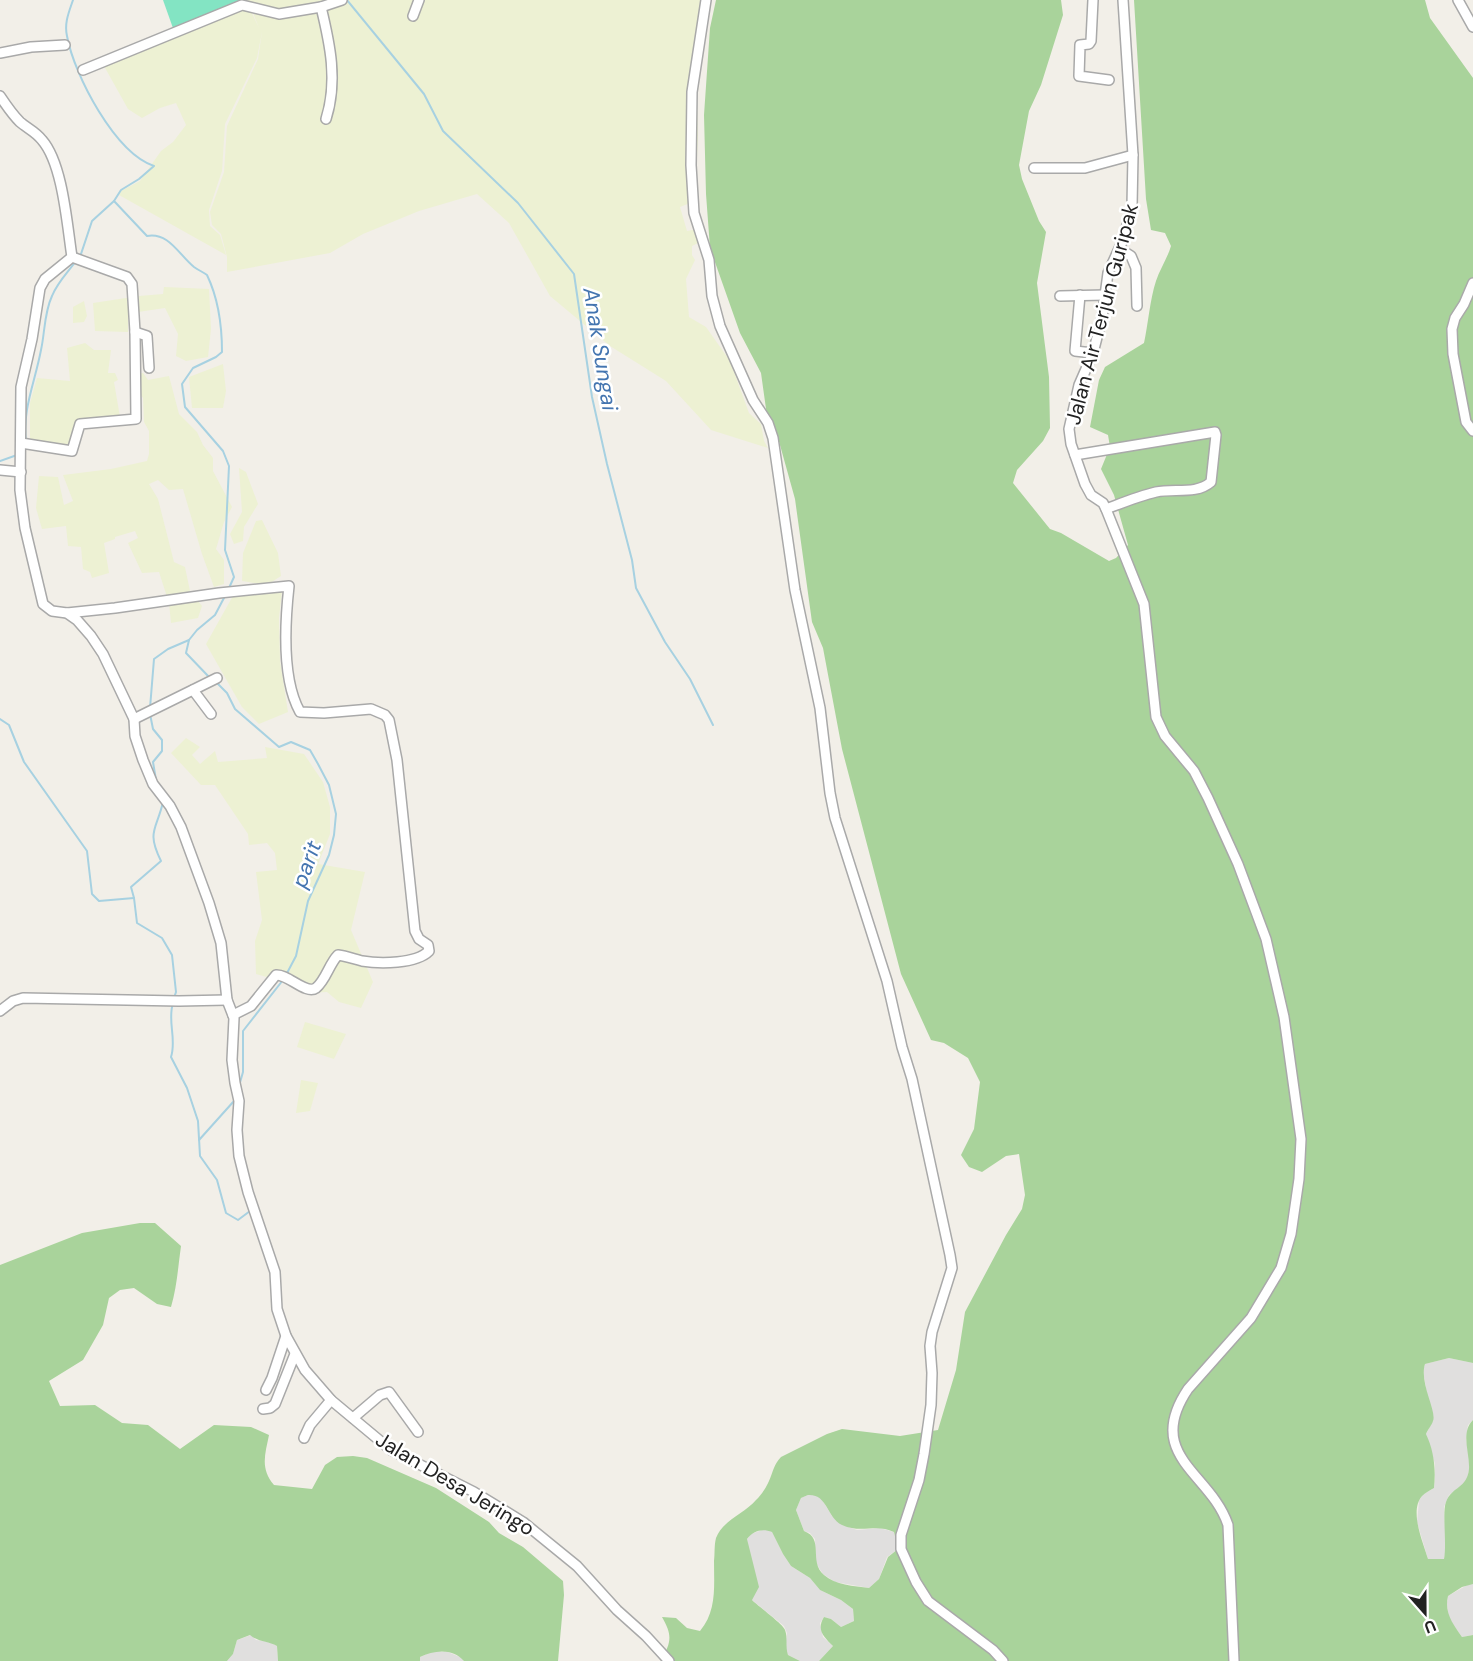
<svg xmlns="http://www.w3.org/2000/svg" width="1473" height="1661" font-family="'DM Sans',sans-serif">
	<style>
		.residential { fill: #e0dfde }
		.farmland { fill: #edf1d3 }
		.forest { fill: #a9d39b; fill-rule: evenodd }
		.pitch { fill: #83e4c3 }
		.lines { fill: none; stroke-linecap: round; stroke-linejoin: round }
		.stream { stroke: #a7d1e1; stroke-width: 2 }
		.minor-casing { stroke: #a9a9a9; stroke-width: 12 }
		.minor { stroke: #fff; stroke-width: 9 }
		.labels { text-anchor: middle; stroke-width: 5; stroke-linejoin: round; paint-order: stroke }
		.street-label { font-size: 21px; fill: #222; stroke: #fff }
		.water-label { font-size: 22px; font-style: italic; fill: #4475b0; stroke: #fff }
	</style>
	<rect width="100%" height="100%" fill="#f2efe8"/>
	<g class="residential">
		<path d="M1449,1358L1473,1363V1420L1468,1425L1466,1438L1470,1463L1468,1476L1466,1482L1449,1495L1444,1507L1446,1548L1444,1559H1428L1417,1522L1419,1501L1422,1495L1434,1488L1435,1479V1464L1426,1434L1433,1421V1414L1428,1400L1423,1371L1425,1364Z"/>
		<path d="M808,1495H815L821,1498L832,1516L843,1525L857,1530L880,1528L894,1532L898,1549L887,1557L879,1579L869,1588L835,1582L823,1574L819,1568L816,1562L815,1539L810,1533L804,1531L796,1510L801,1498Z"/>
		<path d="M765,1529L772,1532L783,1554L791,1566L810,1578L820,1590L841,1600L853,1609L854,1621L841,1627L831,1619L824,1617L820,1623L823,1637L833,1646L819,1661H800L788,1655L785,1648L787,1633L784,1626L752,1600L747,1539L751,1534Z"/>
		<path d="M1469,1584H1473V1635L1462,1637L1448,1617L1447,1603L1448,1596Z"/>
		<path d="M251,1635L256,1640L270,1642L277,1646L278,1661H227L233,1654L237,1640Z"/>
		<path d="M433,1651L448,1652L462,1658L464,1661H420V1657Z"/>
	</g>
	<g class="farmland">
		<path d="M246,0H336L279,12L260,7Z"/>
		<path d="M347,0H704L701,70L697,97L698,137L696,179L690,203L680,207L687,231L698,229L700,242L692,246V255L695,260L686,279L689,317L706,327L730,361L749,413L761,424L764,441L768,448L711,430L666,381L610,346L550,296L509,223L477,194L419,211L363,234L330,253L227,272V257L221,234L212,225L210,212L224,172L227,126L258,59L262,32L257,58L225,124L222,171L209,210L210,226L220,235L226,255L119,195L121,191L140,181L161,151L173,142L186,125L176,103L160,108L142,118L128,109L104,66L105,64L248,5L259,28L251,8L261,11L334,6Z"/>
		<path d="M164,287L209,289L211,329L208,357L186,361L176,356L178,334L165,308L138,312L128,318V332L95,331L93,303L139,296L163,294Z"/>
		<path d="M84,301L87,316L84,322L73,323V307Z"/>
		<path d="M85,343L94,350H111L108,373H115L118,380L114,382L120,417L82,421L73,446L66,449L30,442V403L37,378L70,381L67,348Z"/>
		<path d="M223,364L226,391L223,408H192L189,377Z"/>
		<path d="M143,373L148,380L169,376L179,414L197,432L203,445L213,458V471L232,507L224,522L216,549L224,560V584L214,587L202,554L183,489L169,490L158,480L149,484L158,499L174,562L185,567L190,591L202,606L198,618L171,623L169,603L159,572L142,573L128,543L138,538L135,531L115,537V539L104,543L109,573L92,578L90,572L83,569L81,547L68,546L66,526L42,529L36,508L39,476L58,477L64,505L73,501L63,475L111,469L147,461L149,454V431L144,422L143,398L136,388L135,374Z"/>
		<path d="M239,468L246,472L258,504L244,527L243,541L234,544L230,534L242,512Z"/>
		<path d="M262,520L278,553L281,576L267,585L242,581L243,553L256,521Z"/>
		<path d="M282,591L279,618L280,661L288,712L259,724L242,707L206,644L234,594Z"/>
		<path d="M186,738L200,747L192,755L200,764L215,751L218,762L267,758L265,747L304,754L323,782L330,807V834L318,864L365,872L351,930L373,982L361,1008L339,1002L327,992L306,993L295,985L256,974L255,941L262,920L256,872L277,870L275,853L267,843L249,845L248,834L215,785H201L171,753Z"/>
		<path d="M305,1022L346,1034L334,1059L297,1047Z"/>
		<path d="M301,1080L318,1083L310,1111L296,1113Z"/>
	</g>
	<g class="forest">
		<path d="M716,0H1061L1063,15L1041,85L1029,111L1019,165L1022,179L1039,221L1046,232L1037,283L1049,377L1050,428L1043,441L1017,470L1013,483L1050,529L1061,533L1109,561L1116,558L1128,545L1114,495L1101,469L1110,447L1108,435L1090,427L1099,380L1105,367L1144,343C1148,325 1150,299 1156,281C1160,269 1167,259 1171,246L1165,233L1151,230L1146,199L1134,0H1425L1430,18L1473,78V1363L1449,1358L1425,1364C1419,1383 1437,1411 1433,1421C1432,1425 1428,1429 1426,1434C1434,1451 1436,1469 1434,1488C1430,1490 1425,1493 1422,1496C1409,1511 1423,1542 1428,1559H1444C1447,1544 1442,1512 1446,1502C1452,1486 1467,1489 1469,1469C1470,1453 1460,1433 1473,1420V1584L1462,1587L1448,1596C1444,1613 1453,1624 1462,1637L1473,1635V1661H819L833,1646C824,1637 816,1630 824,1617L831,1619L841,1627L854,1621L853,1609L841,1600L820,1590L810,1578L791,1566L783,1554L772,1532C762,1528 753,1531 747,1539L759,1587L752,1600C758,1606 784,1625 785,1630C788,1638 785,1646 788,1655L800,1661H661C671,1642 673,1636 662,1617L676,1618L687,1628L700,1631C717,1611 714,1586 714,1561C715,1553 714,1546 716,1538C723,1520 744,1514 756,1500C761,1495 766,1488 769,1481C773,1472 774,1464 781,1457L827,1434L842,1429L900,1436L938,1430L956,1370L965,1312L1006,1235L1022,1209L1025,1195L1019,1154L1006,1156L982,1172L969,1167L961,1155L974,1129L980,1082L968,1058L944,1043L931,1040L901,974L842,749L823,648L812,622L795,499L775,427L768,423L761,373L740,333L710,248L706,194L704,115L710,28ZM808,1495C828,1494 826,1517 842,1525C862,1534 876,1523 894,1532L898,1549L888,1557L879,1579L869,1588C854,1586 835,1585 824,1575C808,1561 825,1539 804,1531L796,1510L801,1498Z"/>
		<path d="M140,1223H155L181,1246C178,1267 177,1287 171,1307L157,1304L134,1288L120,1290L109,1298L103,1325L83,1360L49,1381L60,1406L95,1405L122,1423L148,1425L180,1449L214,1425L251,1427L269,1435C265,1455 260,1468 274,1485L312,1489L325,1465L337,1457L353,1456L367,1458L436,1488L489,1522L499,1533L523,1547L563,1581L564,1595L558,1661H464C453,1648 434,1650 420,1657V1661H278L277,1646C268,1641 258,1642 250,1635L237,1640L233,1654L227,1661H0V1265L82,1233Z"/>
	</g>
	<path class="pitch" d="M163,0H243L244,4L174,31Z"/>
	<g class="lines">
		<g class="stream">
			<path d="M73,0C69,12 64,23 67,36C74,75 115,153 154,166L139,179L121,190L114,201L147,236C169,232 179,255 194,267C198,270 203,272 207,275C219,300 222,325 222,352L216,357L193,368L182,384L185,407L223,451L229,466L225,550L234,577L229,588"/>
			<path d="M347,0L424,94L443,131L518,203L574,274L592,397L607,464L632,560L636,588L665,642L690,679L713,725"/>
			<path d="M80,257L92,221L114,201"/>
			<path d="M26,442C22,410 35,382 41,350C45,332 44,313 52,296C57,283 68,272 76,261"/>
			<path d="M0,461L17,455"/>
			<path d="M189,640L186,653L210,678"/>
			<path d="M215,681L227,693L235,709L279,747L291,742L310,750L318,764L329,785L336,814L334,835L329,855L308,901L296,956L286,975"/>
			<path d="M150,708L154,659L168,649L189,640L197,630L215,615L225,596"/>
			<path d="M150,714L153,729L162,740V751L153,762L156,780"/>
			<path d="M0,719L9,725L24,762L87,851L92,894L99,901L134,898"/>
			<path d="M163,802C157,829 146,831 161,861L131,887L134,898L137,923L162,938L172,955L176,992L174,998"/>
			<path d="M173,1003C167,1021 177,1039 171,1057L187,1088L198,1121L200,1156L217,1180L226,1213L238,1220L250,1211"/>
			<path d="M239,1086L243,1072V1031L283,980"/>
			<path d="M199,1140L234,1101L235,1097"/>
		</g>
		<defs>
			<g id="minor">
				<path d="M706,0L692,92L691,165L694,213L709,260L712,296L720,326L753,400L768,423L773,438L795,590L820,708L830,793L835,818L887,981L902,1047L912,1079L950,1255L952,1268L932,1332L930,1346L932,1373L931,1405L924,1454L919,1480L901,1535V1549L916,1582L928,1601L993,1650L1003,1661"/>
				<path d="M1093,0L1091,41L1089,44L1080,45L1079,76L1109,80"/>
				<path d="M1123,0L1133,155L1132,206L1123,240L1108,273L1102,318L1093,353L1079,385L1069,429L1071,444L1085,484L1091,495L1103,503L1106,509L1144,604L1156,717L1165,736L1194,771L1208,798L1238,864L1266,939L1284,1017L1301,1139L1299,1179L1291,1234L1281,1268L1251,1318L1188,1389C1143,1456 1211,1473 1228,1525L1234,1661"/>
				<path d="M1458,0L1473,27"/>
				<path d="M321,7C330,44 338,81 326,119"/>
				<path d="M413,16L419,0"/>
				<path d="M0,53L31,47L65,45"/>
				<path d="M83,70L242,5L279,14L321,7L342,0"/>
				<path d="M0,96C6,105 12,114 20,122C27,128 36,132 42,140C63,164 67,225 72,257L45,279L40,288L32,339L21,387L20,490L25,528L43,604L52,611L67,613L77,620L91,636L103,654L134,719L135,736L143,760L153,784L170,806L181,827L209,903L221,943L227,1000L234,1018L232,1060L235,1083L239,1101L237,1130L239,1156L248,1192L275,1272L277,1309L286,1336L305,1370L331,1400L391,1450L474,1492L523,1522L577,1566L617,1610L646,1636L669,1661"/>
				<path d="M1034,168H1085L1133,155"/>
				<path d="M1120,249L1131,256L1136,268L1137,306"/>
				<path d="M1473,283L1464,304L1455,318L1452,329L1453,354L1466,422L1473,431"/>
				<path d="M1080,295L1075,351L1093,353"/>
				<path d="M1060,296L1105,295"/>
				<path d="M135,332L147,336L149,368"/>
				<path d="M21,443L72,451L80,424L136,419L135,332L132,284L127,277L72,257"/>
				<path d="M1075,455L1215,432L1216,435L1211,482C1196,495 1174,488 1156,492C1139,496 1122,503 1106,509"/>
				<path d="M0,470L21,472"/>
				<path d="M67,613L115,608L219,593L289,586C285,622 282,680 300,712L324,713L371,709L385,715L389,720L397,760L415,931L419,939L428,945L429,951C416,964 380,964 362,961C354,959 346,956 338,955C329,964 326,980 316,988C306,995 288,974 276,975L251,1006L233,1015"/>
				<path d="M193,690L211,714"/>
				<path d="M134,719L217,678"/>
				<path d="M0,1011L13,1001L23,998L179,1001L227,1000"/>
				<path d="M266,1390L272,1378L286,1336"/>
				<path d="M263,1409L270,1408L275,1404L295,1354"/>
				<path d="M353,1418L380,1395L389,1392L418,1432"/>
				<path d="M304,1438L310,1425L331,1400"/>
			</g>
		</defs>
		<use href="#minor" class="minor-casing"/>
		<use href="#minor" class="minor"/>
	</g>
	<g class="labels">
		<g class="street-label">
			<text transform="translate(1102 314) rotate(-75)" y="7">Jalan Air Terjun Guripak</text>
			<text transform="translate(455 1484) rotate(31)" y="7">Jalan Desa Jeringo</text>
		</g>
		<g class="water-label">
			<text transform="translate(601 349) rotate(81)" y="8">Anak Sungai</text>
			<text transform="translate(306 864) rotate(-70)" y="8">parit</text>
		</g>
	</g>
	<g transform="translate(1425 1613) rotate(159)" stroke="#ffffff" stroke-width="4.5" paint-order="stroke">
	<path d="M0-4.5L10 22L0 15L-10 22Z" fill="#222222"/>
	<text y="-9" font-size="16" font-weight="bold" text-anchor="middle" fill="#222222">U</text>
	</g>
</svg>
